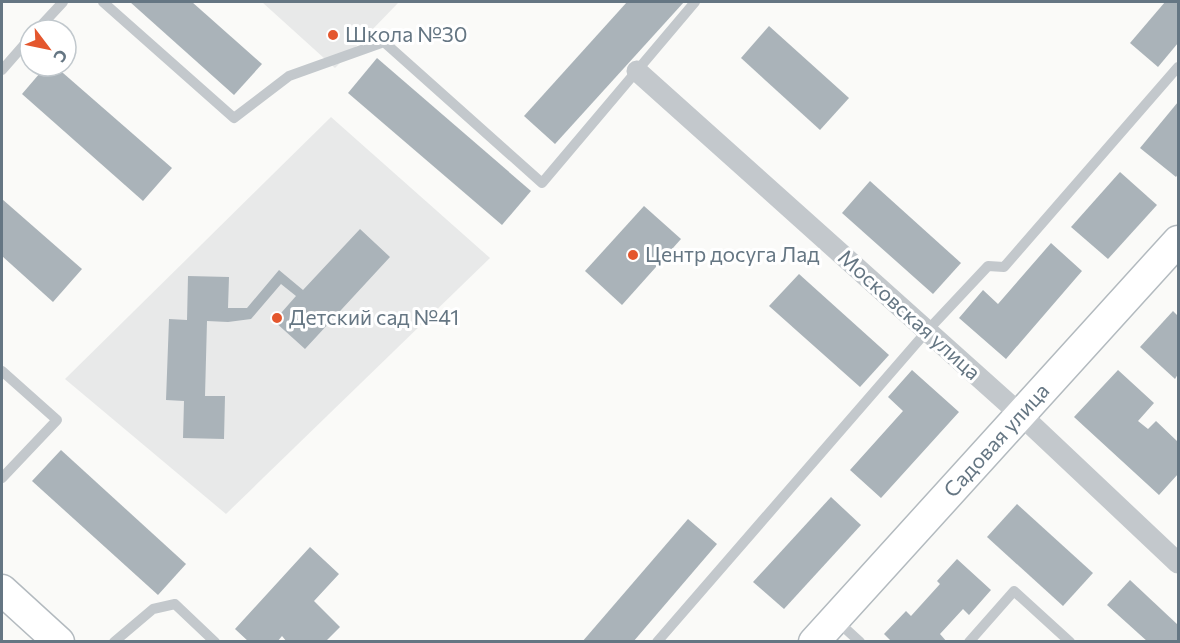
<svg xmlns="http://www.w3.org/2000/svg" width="1180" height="643" font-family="Commissioner,sans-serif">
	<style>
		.built { fill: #e8e9e9 }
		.building { fill: #aab3b9 }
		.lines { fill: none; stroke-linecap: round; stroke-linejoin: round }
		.secondary-casing { stroke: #b3babf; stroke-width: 33 }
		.lane { stroke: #c3c8cc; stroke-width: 10 }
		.street { stroke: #c3c8cc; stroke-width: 21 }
		.secondary { stroke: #fff; stroke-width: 30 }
		.poi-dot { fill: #e4572e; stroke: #fff; stroke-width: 2 }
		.labels { text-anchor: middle; stroke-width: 6; stroke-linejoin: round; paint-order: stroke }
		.poi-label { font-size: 21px; fill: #657683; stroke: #fff; text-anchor: start }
		.street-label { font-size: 21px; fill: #657683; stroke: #fff }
	</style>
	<rect width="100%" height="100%" fill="#fafaf8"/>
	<g class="built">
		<path d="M262,2H399L335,68Z"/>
		<path d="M331,117L490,258L226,514L65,379Z"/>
	</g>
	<g class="building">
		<path d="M130,2H192L262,64L234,95Z"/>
		<path d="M627,2H684L555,144L524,116Z"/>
		<path d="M1165,2H1178V43L1158,67L1130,43Z"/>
		<path d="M769,26L849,98L820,130L741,58Z"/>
		<path d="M377,58L531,191L502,225L348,93Z"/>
		<path d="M46,66H55L172,168L143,201L22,94Z"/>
		<path d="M1178,102V174L1176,177L1140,148Z"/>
		<path d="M1120,172L1157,205L1108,259L1071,227Z"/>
		<path d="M870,181L961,263L933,294L842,213Z"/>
		<path d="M2,199L82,269L53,302L2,256Z"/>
		<path d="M644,206L681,239L622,305L585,271Z"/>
		<path d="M360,229L390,257L305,349L274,321L296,296L281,284L251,319L228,322L207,321L205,396H225L224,439L183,438L184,401L166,400L169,319L187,320L188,276L229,277L228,308H247L279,270L303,290Z"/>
		<path d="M1051,243L1082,271L1006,359L959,318L983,290L998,304Z"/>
		<path d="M799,274L889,355L860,387L769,306Z"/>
		<path d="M1173,311L1178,316V374L1175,379L1140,347Z"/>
		<path d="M912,370L959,412L881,498L850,470L903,411L888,397Z"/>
		<path d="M1118,370L1154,403L1138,421L1148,429L1156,421L1178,442V474L1159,495L1074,417Z"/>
		<path d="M61,450L186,564L158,595L32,481Z"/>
		<path d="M831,497L861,525L784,609L753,582Z"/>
		<path d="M1017,504L1093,573L1063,606L987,537Z"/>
		<path d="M688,519L717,544L633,642H582Z"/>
		<path d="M310,547L339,574L314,601L340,627L325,642H287L282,636L277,642H249L235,629Z"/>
		<path d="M957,559L991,590L969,615L963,609L940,634L947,642H892L884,634L906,611L911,616L940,584L937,581Z"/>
		<path d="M1130,580L1178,625V642H1148L1107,605Z"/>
	</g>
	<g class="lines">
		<defs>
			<g id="secondary">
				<path d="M2,590L59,642"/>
				<path id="s1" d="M814,642L1178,241"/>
			</g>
		</defs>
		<use href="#secondary" class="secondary-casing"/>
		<g class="lane">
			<path d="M103,2L234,118L289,76L384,42L542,183L695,2"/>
			<path d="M37,30L63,2"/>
			<path d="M2,70L30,38"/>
			<path d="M2,371L57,420L2,478"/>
			<path d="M837,621L860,642"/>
			<path d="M114,642L153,609L175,604L215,642"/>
			<path d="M657,642L927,331L988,266L1004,267L1178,67"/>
			<path d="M969,642L1014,591L1070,642"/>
		</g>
		<path class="street" d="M637,71L1021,415L1178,563"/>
		<use href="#secondary" class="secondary"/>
	</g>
	<g class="poi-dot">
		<circle cx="333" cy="35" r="6"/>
		<circle cx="633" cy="255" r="6"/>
		<circle cx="277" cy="318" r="6"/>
	</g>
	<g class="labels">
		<g class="poi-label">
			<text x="345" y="42">Школа №30</text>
			<text x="645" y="262">Центр досуга Лад</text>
			<text x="289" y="325">Детский сад №41</text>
		</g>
		<g class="street-label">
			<text transform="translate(909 315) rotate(42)" y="7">Московская улица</text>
			<text dy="7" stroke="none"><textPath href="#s1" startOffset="272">Садовая улица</textPath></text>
		</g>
	</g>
	<rect width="1180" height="643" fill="none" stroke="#657683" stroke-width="6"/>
	<g transform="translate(48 48) rotate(122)"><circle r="28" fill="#ffffff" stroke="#c1c8cd" stroke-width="1.5"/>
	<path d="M0-4.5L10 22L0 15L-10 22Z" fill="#e4572e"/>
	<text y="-9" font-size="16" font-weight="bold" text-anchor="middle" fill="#657683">С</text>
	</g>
</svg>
